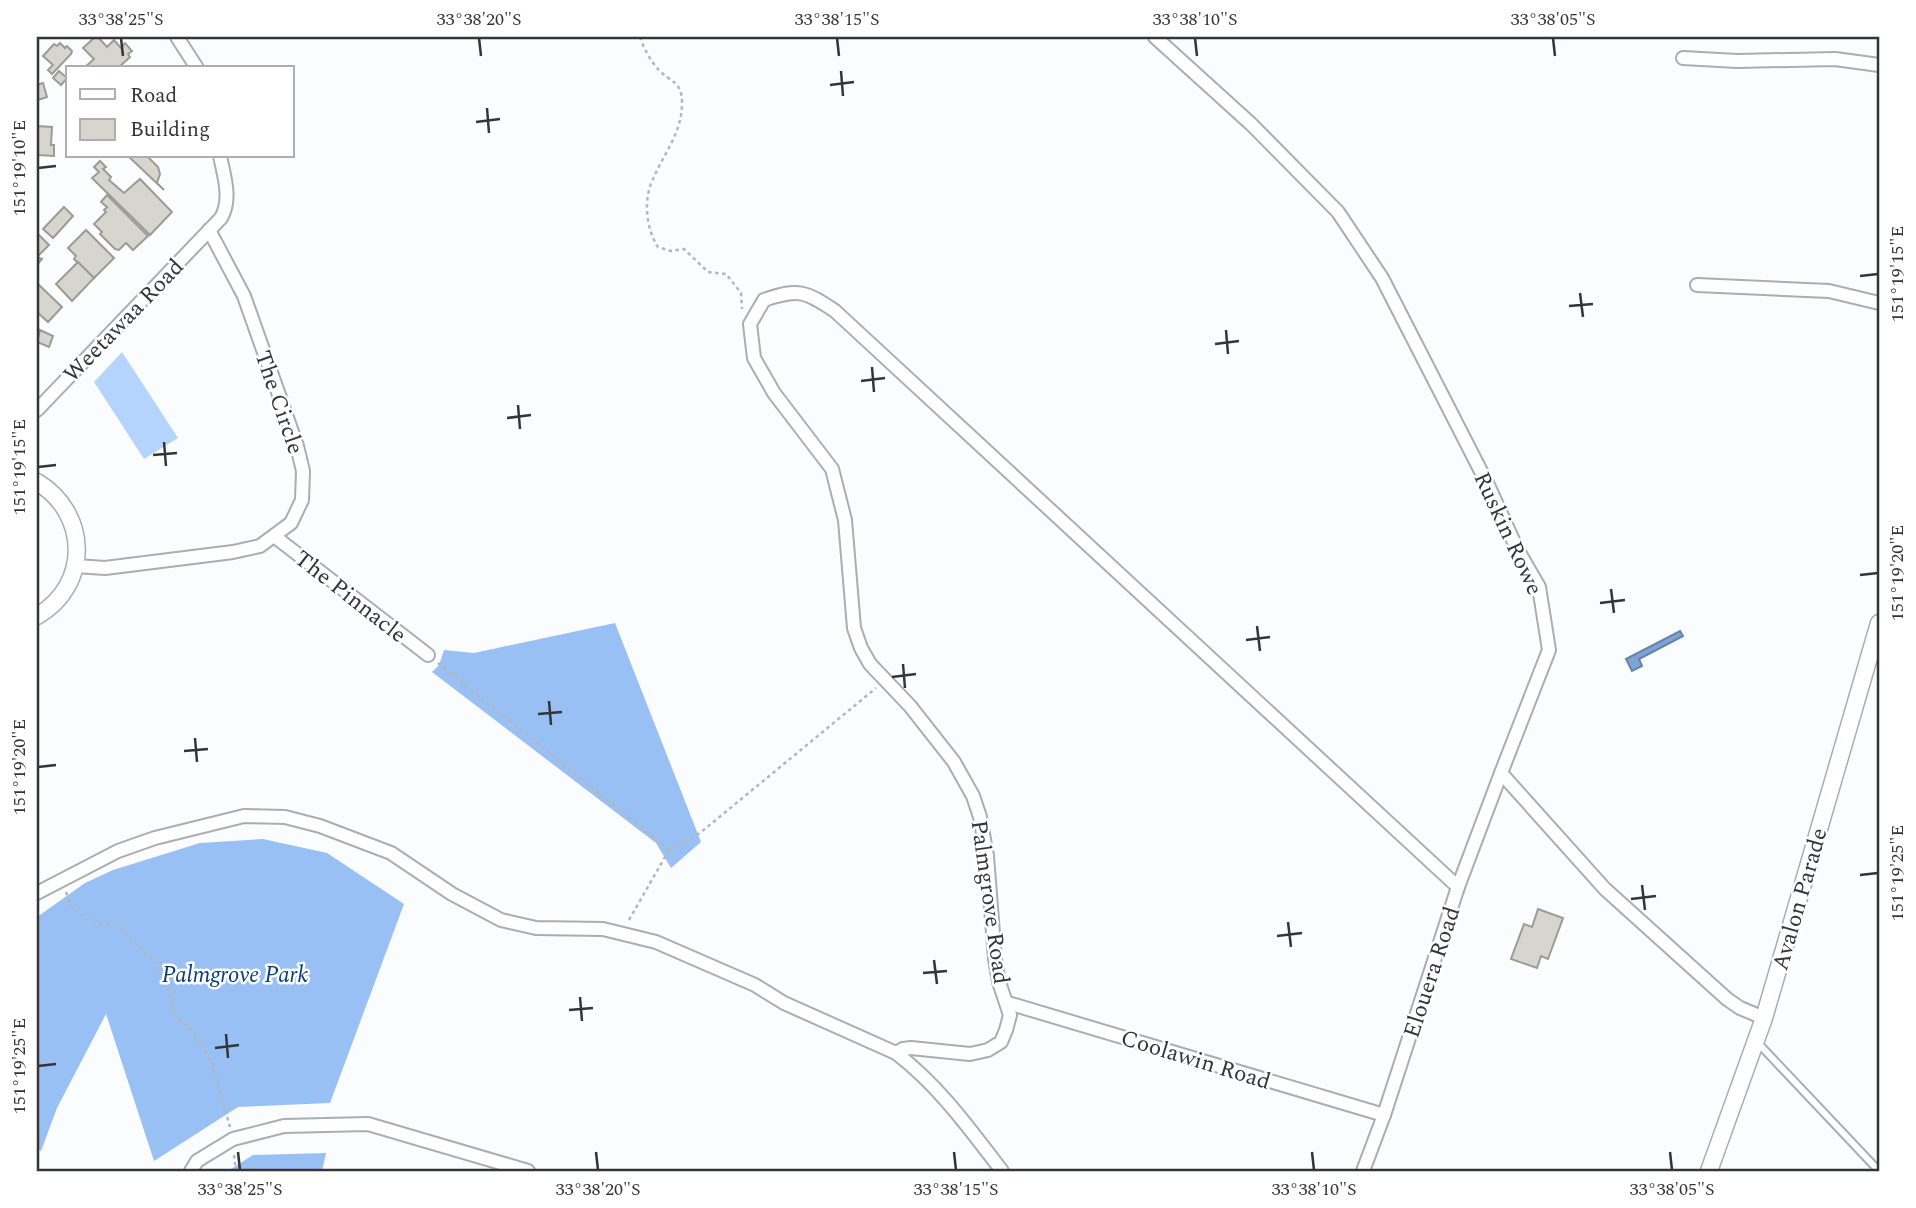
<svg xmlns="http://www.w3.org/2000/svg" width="1916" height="1208" font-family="Spectral,serif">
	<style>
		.green { fill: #b4d4fe }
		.forest { fill: #99c0f4 }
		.water { fill: #7ea4d7; stroke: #6883a7; stroke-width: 2 }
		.building { fill: #d6d5ce; stroke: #9c9b94; stroke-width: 2 }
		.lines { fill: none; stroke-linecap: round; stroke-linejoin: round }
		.service-casing { stroke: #a9aeb4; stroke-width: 10 }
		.minor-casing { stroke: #a9aeb4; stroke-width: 16 }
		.tertiary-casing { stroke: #a9aeb4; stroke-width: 19 }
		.path { stroke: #b5b6b9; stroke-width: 2.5; stroke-dasharray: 3.5 3.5; stroke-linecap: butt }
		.service { stroke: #fff; stroke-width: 6 }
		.minor { stroke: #fff; stroke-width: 12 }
		.tertiary { stroke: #fff; stroke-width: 16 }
		.ticks { fill: none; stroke: #343538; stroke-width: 2.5 }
		.labels { text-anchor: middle; stroke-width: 5; stroke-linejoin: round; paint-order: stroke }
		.street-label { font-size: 23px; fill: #343538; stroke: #fff }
		.park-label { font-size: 23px; font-style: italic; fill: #073d79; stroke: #fff }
		.neatline { fill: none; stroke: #343538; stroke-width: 2.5 }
		.ticks-label { font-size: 18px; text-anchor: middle; fill: #343538 }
	</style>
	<rect width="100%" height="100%" fill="#fafcfe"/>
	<path class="green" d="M122,352L178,438L144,459L94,382Z"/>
	<g class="forest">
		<path d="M615,623L701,842L671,868L656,843L432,672L439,665L444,650L474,653Z"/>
		<path d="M263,839L327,853L404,904L330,1103L238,1107L154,1161L106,1014L57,1108L41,1151L37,1149V917L85,883L113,870L200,843Z"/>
		<path d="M326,1153L322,1171H228L253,1155Z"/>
	</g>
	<path class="water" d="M1680,631L1683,636L1639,659L1642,666L1632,671L1626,659Z"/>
	<g class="building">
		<path d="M95,37H98L107,47L114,40L121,48L125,43L132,51L128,54L130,57L118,68H84L94,59L83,48Z"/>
		<path d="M60,43L65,48L67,46L72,51L71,54L52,74L48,70L53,65L43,56L54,44L57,46Z"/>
		<path d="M59,71L67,78L61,85L53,78Z"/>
		<path d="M43,83L47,97L38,100L37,85Z"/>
		<path d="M37,126L52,127L51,145H54V156L38,155L37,158Z"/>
		<path d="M128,156H147L158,167L160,174L157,183L164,190Z"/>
		<path d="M100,161L106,167L103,169L111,177L109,180L124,193L140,179L172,212L150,235L92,178L99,172L94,167Z"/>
		<path d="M107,195L148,236L133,250L126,243L119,250L115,249L100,234L102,232L94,224L106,212L104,210L107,207L101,202Z"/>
		<path d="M64,207L73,216L53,238L43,229Z"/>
		<path d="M86,230L114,258L94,278L74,259L76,256L68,248Z"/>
		<path d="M37,233L49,245L37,257L42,259L37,265Z"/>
		<path d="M78,262L94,278L72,301L56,284Z"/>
		<path d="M37,283L62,307L48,322L37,312Z"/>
		<path d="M40,330L53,336L49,347L37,342Z"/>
		<path d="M1538,909L1563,918L1548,959L1541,956L1537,968L1511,959L1524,924L1532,927Z"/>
	</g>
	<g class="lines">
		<defs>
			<path id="service" d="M1758,1043L1879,1171"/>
			<g id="minor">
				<path d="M177,37L197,68"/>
				<path d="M1155,37L1251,124L1338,212L1382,278L1488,485L1517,549L1539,587L1549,650L1501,773L1605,889L1727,999L1740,1008L1764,1018"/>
				<path d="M1683,58L1737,61L1835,59L1879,65"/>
				<path d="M1697,285L1829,291L1879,303"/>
				<path d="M37,410L221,218C232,199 224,176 220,156"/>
				<path d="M274,536L428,655"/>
				<path d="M76,566L105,568L233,552L260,546L291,523L302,500L303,471L297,446L244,296L209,230"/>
				<path d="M37,893L118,851L155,838L244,816L285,817L320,826L391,853L452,894L501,920L536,928L603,929L656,942L755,985L784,1003L896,1053L903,1049L911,1048L970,1054L988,1050L1001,1042L1006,1030L1010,1015L999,982L995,959L987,856L980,817L973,796L954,762L910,706L870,664L861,648L854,628L845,520L832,469L774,393L754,358L750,324L764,300C798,288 805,291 835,311L1458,887"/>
				<path d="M1008,1003L1384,1115"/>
				<path d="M896,1053C939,1086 969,1128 1002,1171"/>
				<path d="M191,1171L197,1161L233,1139L284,1126L368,1124L528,1171"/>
				<path d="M1363,1171L1384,1115L1458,887L1501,773"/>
			</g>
			<g id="tertiary">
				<path d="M37,482C89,513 91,585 37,616"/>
				<path d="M1709,1171L1764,1018L1879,623"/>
			</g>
		</defs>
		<use href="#service" class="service-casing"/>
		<use href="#minor" class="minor-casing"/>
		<use href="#tertiary" class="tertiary-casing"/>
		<g class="path">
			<path d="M640,37C643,47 651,62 659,70C671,83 682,81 682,103C682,133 664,153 653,179C643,199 646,229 658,247L671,251L684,249L708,272L726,274L741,293L742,309"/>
			<path d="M438,663L669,850"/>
			<path d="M66,892L72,908L92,922L117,926L156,963L167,983L175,1016L192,1031L212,1063L230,1127"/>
			<path d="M629,920L669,850L700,833L876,688"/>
			<path d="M234,1155L236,1171"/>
		</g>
		<use href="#service" class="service"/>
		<use href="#minor" class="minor"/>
		<use href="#tertiary" class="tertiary"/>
	</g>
	<path class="ticks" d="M121,38L123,56M479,38L481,56M837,38L839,56M1195,38L1197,56M1553,38L1555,56M841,71L843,96M830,85L854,82M487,108L489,133M476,122L500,119M38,168L56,166M1860,276L1878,274M1580,293L1583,317M1569,306L1593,304M1226,330L1228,354M1215,344L1239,341M872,367L874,392M861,381L885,378M518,405L520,429M507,418L531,415M164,442L166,466M153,455L177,453M38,467L56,465M1860,575L1878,573M1611,589L1614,613M1600,603L1625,600M1257,626L1260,651M1246,640L1270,637M903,664L905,688M892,677L916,674M549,701L551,725M538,714L562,712M195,738L197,762M184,751L208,749M38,767L56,765M1860,875L1878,873M1642,885L1645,910M1631,899L1656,896M1288,922L1291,947M1277,936L1302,933M934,960L937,984M923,973L947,971M580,997L582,1021M569,1010L593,1008M226,1034L228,1058M215,1048L239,1045M38,1066L56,1064M238,1152L240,1170M596,1152L598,1170M954,1152L956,1170M1312,1152L1314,1170M1670,1152L1672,1170"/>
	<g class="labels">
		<g class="street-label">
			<text transform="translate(123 320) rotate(-46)" y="8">Weetawaa Road</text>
			<text transform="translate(280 402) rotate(71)" y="8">The Circle</text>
			<text transform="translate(1509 533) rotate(65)" y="8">Ruskin Rowe</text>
			<text transform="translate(351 596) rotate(38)" y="8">The Pinnacle</text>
			<text transform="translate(1799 899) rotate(-74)" y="8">Avalon Parade</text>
			<text transform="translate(991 902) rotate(82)" y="8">Palmgrove Road</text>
			<text transform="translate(1431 972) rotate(-72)" y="8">Elouera Road</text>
			<text transform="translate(1196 1059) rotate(17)" y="8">Coolawin Road</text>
		</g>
		<g class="park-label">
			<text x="235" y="982">Palmgrove Park</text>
		</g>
	</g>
	<rect width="1916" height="1208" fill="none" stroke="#ffffff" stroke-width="77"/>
	<rect x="66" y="66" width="228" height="91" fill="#ffffff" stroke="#aeaeaf" stroke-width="2"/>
	<rect x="80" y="89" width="35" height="10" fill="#ffffff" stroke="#aeaeaf" stroke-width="2"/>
	<text x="130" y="102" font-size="21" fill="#343538">Road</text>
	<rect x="80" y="119" width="35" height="21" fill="#d6d5ce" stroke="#aeaeaf" stroke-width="2"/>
	<text x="130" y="136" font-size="21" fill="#343538">Building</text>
	<rect x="38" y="38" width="1840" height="1132" class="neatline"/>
	<g class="ticks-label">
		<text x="121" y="25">33°38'25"S</text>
		<text x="479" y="25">33°38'20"S</text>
		<text x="837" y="25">33°38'15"S</text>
		<text x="1195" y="25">33°38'10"S</text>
		<text x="1553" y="25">33°38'05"S</text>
		<text transform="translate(19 168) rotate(-90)" y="6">151°19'10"E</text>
		<text transform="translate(1897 274) rotate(-90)" y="6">151°19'15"E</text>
		<text transform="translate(19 467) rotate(-90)" y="6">151°19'15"E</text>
		<text transform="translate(1897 573) rotate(-90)" y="6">151°19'20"E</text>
		<text transform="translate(19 767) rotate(-90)" y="6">151°19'20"E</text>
		<text transform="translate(1897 873) rotate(-90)" y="6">151°19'25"E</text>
		<text transform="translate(19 1066) rotate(-90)" y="6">151°19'25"E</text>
		<text x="240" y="1195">33°38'25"S</text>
		<text x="598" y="1195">33°38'20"S</text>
		<text x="956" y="1195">33°38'15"S</text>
		<text x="1314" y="1195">33°38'10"S</text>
		<text x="1672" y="1195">33°38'05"S</text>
	</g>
</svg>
